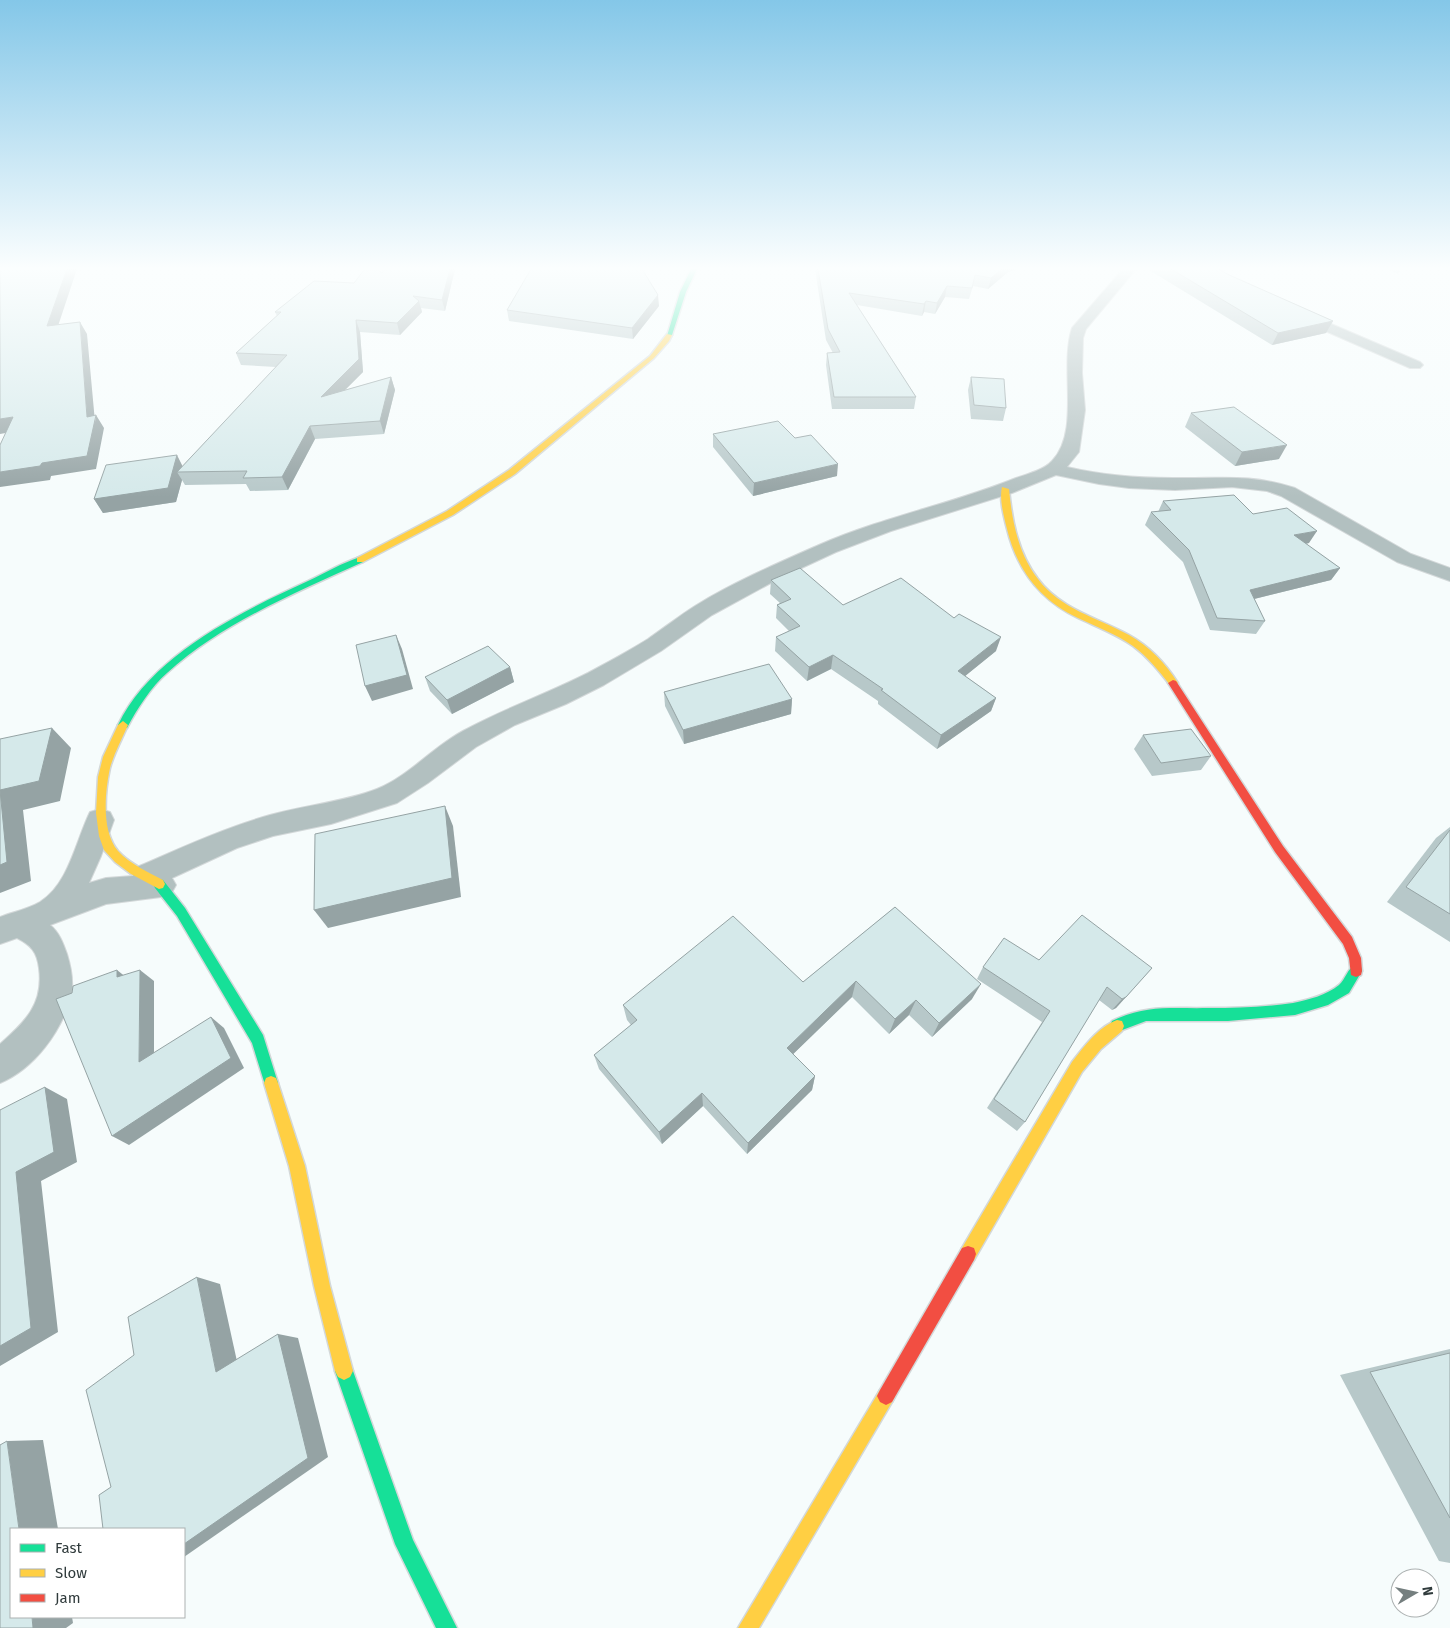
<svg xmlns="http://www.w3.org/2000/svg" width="1450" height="1628" font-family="'Fira Sans',sans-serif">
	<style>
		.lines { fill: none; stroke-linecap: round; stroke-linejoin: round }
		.street-casing { stroke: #d3d8d9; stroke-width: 2 }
		.fast-casing { stroke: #d3d8d9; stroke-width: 3 }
		.slow-casing { stroke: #d3d8d9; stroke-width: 3 }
		.jam-casing { stroke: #d3d8d9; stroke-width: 3 }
		.street { fill: #b2c0c0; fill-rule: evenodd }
		.fast { fill: #16e098; fill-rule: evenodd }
		.slow { fill: #ffcf43; fill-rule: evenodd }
		.jam { fill: #f24e42; fill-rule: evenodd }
		.wall { fill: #b7c8c9 }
		.shaded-wall { fill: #95a3a4 }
		.building { fill: #d5e9ea; stroke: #95a3a4 }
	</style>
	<rect width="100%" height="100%" fill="#f6fcfc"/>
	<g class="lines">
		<defs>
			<g id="street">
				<path d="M1123,269H1136L1086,329L1083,338L1082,373L1085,410L1079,452L1067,467C1101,475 1138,478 1173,478C1221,479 1248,473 1295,488L1411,554L1450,568V581L1397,562L1281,496L1267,491L1232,487L1175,490L1129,488L1099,484L1056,475L1012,493L891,531L836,552L780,578L712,615L661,651L604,685L566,704L515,725L476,747L428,783L397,803L331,824L273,836L237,848L172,878L176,885L171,894L161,897L106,904L50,925C59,932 63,943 67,954C71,967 74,982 71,996C62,1031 34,1069 0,1083V1044C25,1022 44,1004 39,968C37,952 31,945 17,938L0,944V917C13,912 28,909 40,902C69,884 76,840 90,812L100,809L110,812L114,820L101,856L89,883L106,878L133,876L137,867C181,848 224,828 270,815C306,805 343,802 377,789C409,776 433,747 463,731C503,709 547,694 588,673C608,662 629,651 648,639C664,628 679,616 695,606C734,582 778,563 819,545C883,517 952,504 1016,478C1027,474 1044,470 1052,461C1081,431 1059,368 1072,328Z"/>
				<path d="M1296,309L1420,362L1423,365L1420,368H1410L1291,316L1289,313L1291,310Z"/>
			</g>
			<g id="fast">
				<path d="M691,269H697L686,292L672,335L667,336L680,292Z"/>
				<path d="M360,557L363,558V562C297,592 222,623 167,673C151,687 137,709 127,728H119L118,725C150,656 242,611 308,581C325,573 342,563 360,557Z"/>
				<path d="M159,879L163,880L185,908L263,1035L278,1083L276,1088L271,1090L266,1088L252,1043L177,916L155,888L153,884L155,880Z"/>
				<path d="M1356,965L1361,967L1362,971L1349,993L1328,1005L1295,1015L1228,1021H1146L1117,1032L1112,1031L1110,1026L1112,1021C1147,1004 1172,1009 1209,1008C1237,1008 1265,1007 1293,1003C1308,1000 1327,995 1339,985C1346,979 1347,968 1356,965Z"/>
				<path d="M344,1362L350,1365L353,1371L413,1540L457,1628H436L395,1544L335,1371L338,1365Z"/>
			</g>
			<g id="slow">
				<path d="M667,334L672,335L669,341L654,358L515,474L453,515L363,562H357V558L447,511L509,470L650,356Z"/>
				<path d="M1002,487L1009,489C1012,521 1018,553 1038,579C1060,609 1098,618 1129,635C1149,646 1166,664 1178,683L1176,685H1170C1159,671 1148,657 1133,646C1116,634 1097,627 1078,618C1040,600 1017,570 1007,529C1004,517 999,499 1002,487Z"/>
				<path d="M123,721L128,725C122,739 114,753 110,768C105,791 101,831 118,851C130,864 148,872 163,880L165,884L163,888L159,889L131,874L115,862L104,850L99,836L96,813L98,777L103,757L118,725Z"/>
				<path d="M1117,1020L1122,1021L1124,1026L1122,1031L1101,1049L1082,1072L974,1260L968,1262L962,1260L960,1254L962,1248L1072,1062C1084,1047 1098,1027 1117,1020Z"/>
				<path d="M271,1076L276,1078L278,1083L305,1166L330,1286L353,1371L350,1377L344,1380L338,1377L335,1371L314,1286L289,1166L264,1083L266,1078Z"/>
				<path d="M886,1387L892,1390L895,1396L892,1402L759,1628H738L880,1390Z"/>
			</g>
			<g id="jam">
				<path d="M1173,680L1176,681L1283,846L1352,937L1361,958L1362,971L1361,975L1356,977L1351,975L1349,958L1343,944L1275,852L1168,683Z"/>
				<path d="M968,1246L974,1248L976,1254L974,1260L892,1402L886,1405L880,1402L877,1396L880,1390L962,1248Z"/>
			</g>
		</defs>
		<use href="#street" class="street-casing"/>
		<use href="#fast" class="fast-casing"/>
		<use href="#slow" class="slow-casing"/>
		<use href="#jam" class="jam-casing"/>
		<use href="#street" class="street"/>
		<use href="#fast" class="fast"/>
		<use href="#slow" class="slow"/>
		<use href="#jam" class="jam"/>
	</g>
	<g class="wall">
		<path d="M455,269L445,311L421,308L422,312L400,335L360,332L363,372L345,390L391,377L395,390L384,434L315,439L288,490L250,491L246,484L185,485L182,480L176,502L103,513L94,499L183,466L276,367L241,365L236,353L277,316L275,312L382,273Z"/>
		<path d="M815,269H1018L1008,272L988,289L973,286L969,299L945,297L935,314L924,312L922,316L857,305L916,397L914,409H832L826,365L827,353H833L826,340Z"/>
		<path d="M1149,269H1219L1227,274L1333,321L1326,333L1272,345L1149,270Z"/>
		<path d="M1387,269H1401L1398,274Z"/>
		<path d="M659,306L633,339L509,321L507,310Z"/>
		<path d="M971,377L1006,408L1003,421L971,419L968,390Z"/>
		<path d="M1191,413L1279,459L1235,466L1185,427Z"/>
		<path d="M713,434L795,438L837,476L753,496L713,447Z"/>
		<path d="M1163,501L1253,514L1309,543L1306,544L1340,568L1331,580L1254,599L1265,621L1256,634L1210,630L1183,562L1145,525L1151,512H1158Z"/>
		<path d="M771,580L843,605L996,651L965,676L996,698L991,711L937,749L878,704V701L831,669L807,681L775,651L776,637L789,631L776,618L777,605L780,603L770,594Z"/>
		<path d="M510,667L514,682L452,714L430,691L425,677Z"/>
		<path d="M664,692L792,699L791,714L684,744L665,706Z"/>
		<path d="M1143,735L1211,756L1201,770L1152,776L1134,749Z"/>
		<path d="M1450,827V942L1387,902L1436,838Z"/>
		<path d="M895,907L972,999L932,1037L909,1015L889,1034L852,997L793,1054L815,1076L812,1090L747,1154L703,1106L662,1144L599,1069L594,1055L631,1025L627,1020L623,1005L803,982Z"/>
		<path d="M1039,960L1152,968L1116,1008L1112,1010L1099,1000L1025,1122L1017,1131L987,1108L1042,1022L977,979L983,967Z"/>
		<path d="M1450,1349V1563L1439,1561L1340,1375Z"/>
	</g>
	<g class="shaded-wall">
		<path d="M67,269H77L54,338L47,326Z"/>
		<path d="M450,269H455L445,311L442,300Z"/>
		<path d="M1002,269H1018L1008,272L988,289L991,278Z"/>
		<path d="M947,286L945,297L935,314L937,303Z"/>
		<path d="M658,295L659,306L633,339L632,328Z"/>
		<path d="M419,301L422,312L400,335L397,323Z"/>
		<path d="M926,301L924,312L922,316L924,304Z"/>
		<path d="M356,320L360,332L363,372L325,410L321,397Z"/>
		<path d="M1333,321L1326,333L1272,345L1278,333Z"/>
		<path d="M80,322L87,334L95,422L96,415L104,428L96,469L51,476L50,480L0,487V472L42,463L87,417Z"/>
		<path d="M391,377L395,390L384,434L380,421Z"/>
		<path d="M13,417L22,430L0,434V419Z"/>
		<path d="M310,426L315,439L288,490L282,477Z"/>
		<path d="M1287,445L1279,459L1235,466L1242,452Z"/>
		<path d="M177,455L184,469L177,472L182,480L176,502L103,513L94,499Z"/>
		<path d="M838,464L837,476L753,496L754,483Z"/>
		<path d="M1317,531L1309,543L1287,547L1294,535Z"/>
		<path d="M1340,568L1331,580L1242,602L1250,590Z"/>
		<path d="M396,635L402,649L413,689L372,701L365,686Z"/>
		<path d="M1001,637L996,651L954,685L958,671Z"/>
		<path d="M833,655L831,669L807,681L809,667Z"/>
		<path d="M510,667L514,682L452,714L447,700Z"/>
		<path d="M996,698L991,711L937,749L941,735Z"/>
		<path d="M792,699L791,714L684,744L683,730Z"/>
		<path d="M52,728L71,748L60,801L23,810L31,881L0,893V790Z"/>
		<path d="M445,806L453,826L461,897L328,928L314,910Z"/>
		<path d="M117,970L132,982L117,977Z"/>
		<path d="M140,970L154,981V1072L139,1062Z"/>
		<path d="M856,981L852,997L785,1062L787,1048Z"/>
		<path d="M981,984L972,999L932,1037L939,1023Z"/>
		<path d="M1126,997L1116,1008L1112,1010L1122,999Z"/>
		<path d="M916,1000L909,1015L889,1034L895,1019Z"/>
		<path d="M211,1017L224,1028L244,1068L129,1145L112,1136Z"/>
		<path d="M815,1076L812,1090L747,1154L748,1143Z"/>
		<path d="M45,1087L67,1099L77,1162L41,1181L58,1332L0,1366V1346L16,1172Z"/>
		<path d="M702,1093L703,1106L662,1144L659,1132Z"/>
		<path d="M197,1277L220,1284L240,1375L216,1372Z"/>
		<path d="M278,1334L298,1338L328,1457L184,1557V1544Z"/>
		<path d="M43,1440L58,1529H19L7,1441Z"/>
		<path d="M32,1617H72L73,1623L66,1628H33Z"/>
	</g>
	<g class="building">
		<path d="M0,269H67L47,326L80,322L87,417L96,415L87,456L42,463L40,466L0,472V445L13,417L0,419Z"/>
		<path d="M385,269H450L442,300L413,296L419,301L397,323L356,320L359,359L321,397L391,377L380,421L310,426L282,477L243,478L247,471L177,472L287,355L236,353L281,312H275L314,281L354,283L364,270H378L382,273Z"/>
		<path d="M531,269H642L658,295L632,328L507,310Z"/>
		<path d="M818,269H1002L991,278L975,275L972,288L947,286L937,303L926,301L924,304L849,293L916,397H834L827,353L840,352L828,329Z"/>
		<path d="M1171,269H1219L1227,274L1333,321L1278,333Z"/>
		<path d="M971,377L1004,379L1006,408L974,405Z"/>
		<path d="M1234,407L1287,445L1242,452L1191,413Z"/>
		<path d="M778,421L795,438L811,435L838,464L754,483L713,434Z"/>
		<path d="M177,455L168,488L94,499L106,465Z"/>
		<path d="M1234,495L1253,514L1287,508L1317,531L1294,535L1340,568L1250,590L1265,621L1217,618L1189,550L1151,512L1171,510L1163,501Z"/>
		<path d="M800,568L843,605L901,578L954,618L959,614L1001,637L958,671L996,698L941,735L881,690L883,689L833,655L809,667L776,637L800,626L777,605L791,599L771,580Z"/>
		<path d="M396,635L407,675L365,686L356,645Z"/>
		<path d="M488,646L510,667L447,700L425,677Z"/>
		<path d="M769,664L792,699L683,730L664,692Z"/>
		<path d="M52,728L39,781L0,790L7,862L0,865V739Z"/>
		<path d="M1191,729L1211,756L1161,763L1143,735Z"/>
		<path d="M445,806L452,878L314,910L315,834Z"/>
		<path d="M1450,830V914L1406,887Z"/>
		<path d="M895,907L981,984L939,1023L916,1000L895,1019L856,981L787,1048L815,1076L748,1143L702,1093L659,1132L594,1055L637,1020L623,1005L733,916L803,982Z"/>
		<path d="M1082,915L1152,968L1126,997L1122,999L1107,987L1025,1122L994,1099L1050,1011L983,967L1004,938L1039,960Z"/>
		<path d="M117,970V977L140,970L139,1062L211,1017L231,1058L112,1136L56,999L72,993L73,986Z"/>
		<path d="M45,1087L54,1152L16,1172L31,1328L0,1346V1110Z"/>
		<path d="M197,1277L216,1372L278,1334L308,1458L184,1544V1529H103L99,1495L111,1487L86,1390L134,1355L128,1317Z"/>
		<path d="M1450,1353V1518L1370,1372Z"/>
		<path d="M7,1441L19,1529H11V1617H32L33,1628H0V1445Z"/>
	</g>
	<linearGradient id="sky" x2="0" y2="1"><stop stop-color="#84c7e8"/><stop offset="0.54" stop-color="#fbfefe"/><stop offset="1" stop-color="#fbfefe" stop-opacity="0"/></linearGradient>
	<rect width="1450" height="497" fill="url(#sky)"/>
	<rect x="10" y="1528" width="175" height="90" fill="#ffffff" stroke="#acb1b1"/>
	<rect x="20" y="1544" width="25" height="8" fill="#16e098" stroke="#acb1b1"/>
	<text x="55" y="1553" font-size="15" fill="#303b3c">Fast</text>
	<rect x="20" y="1569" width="25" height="8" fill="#ffcf43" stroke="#acb1b1"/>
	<text x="55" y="1578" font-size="15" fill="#303b3c">Slow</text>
	<rect x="20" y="1594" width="25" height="8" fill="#f24e42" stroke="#acb1b1"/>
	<text x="55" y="1603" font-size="15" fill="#303b3c">Jam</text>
	<g transform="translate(1415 1593) rotate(81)"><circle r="24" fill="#ffffff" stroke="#acb1b1"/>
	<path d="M0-4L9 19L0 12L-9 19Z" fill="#757f7f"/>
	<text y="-8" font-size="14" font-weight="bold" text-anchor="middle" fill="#303b3c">N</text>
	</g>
</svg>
